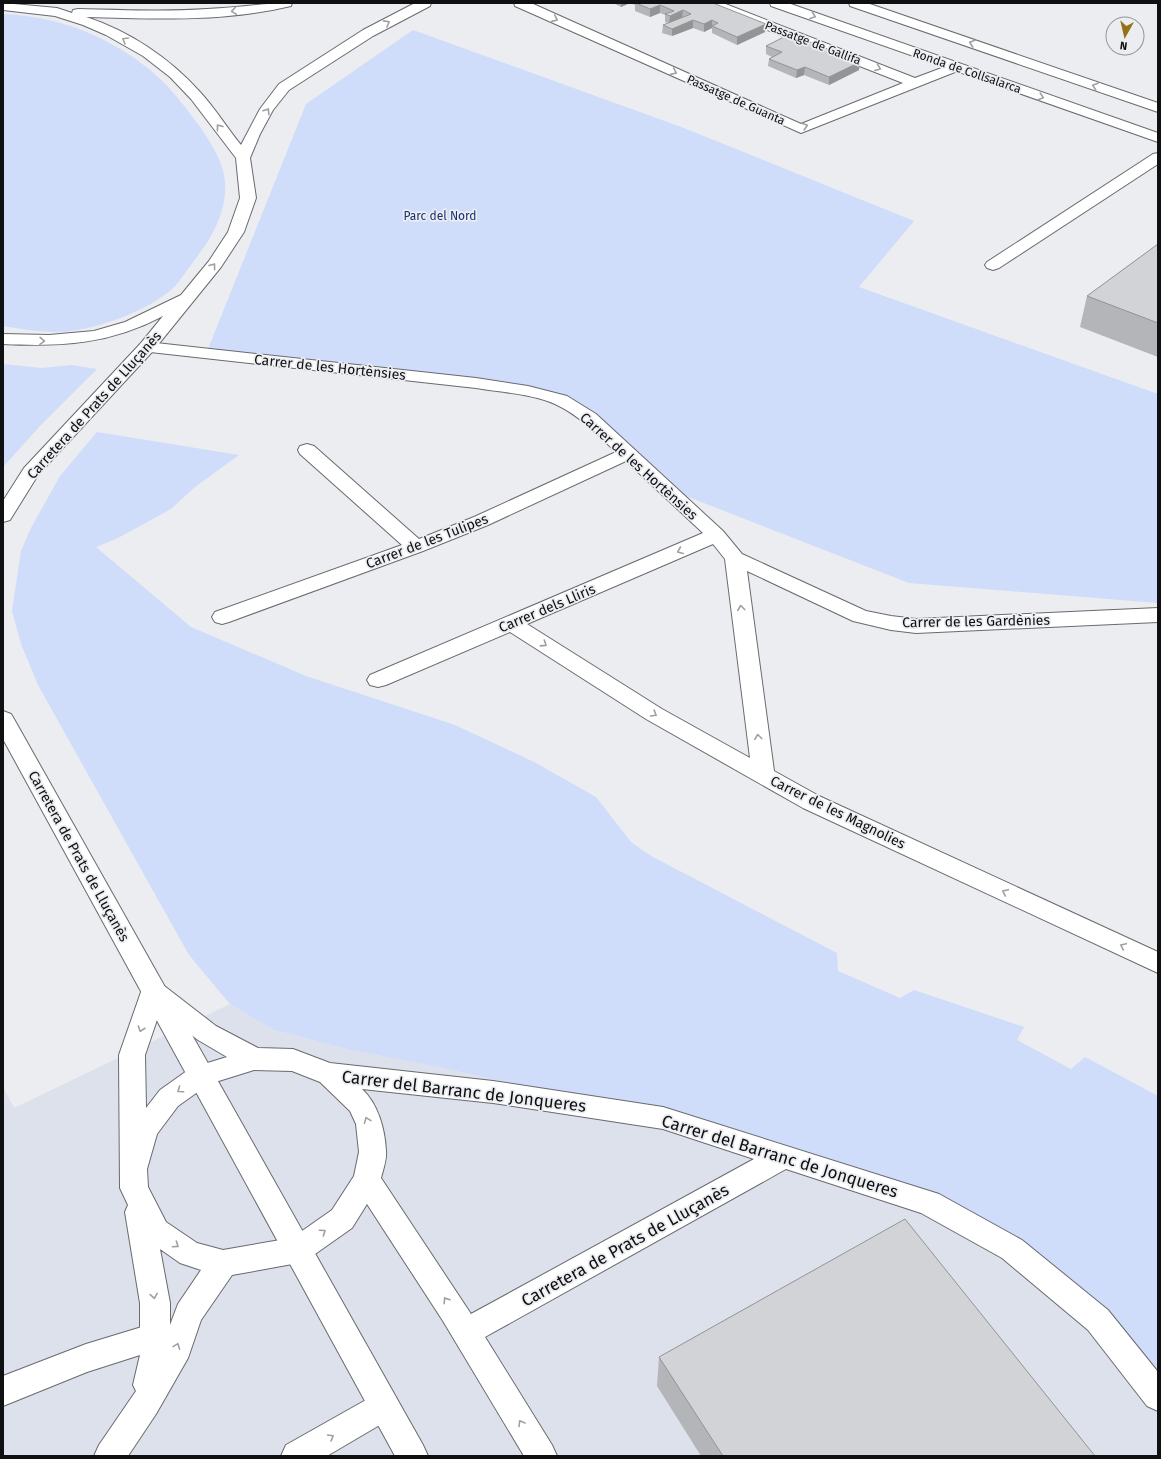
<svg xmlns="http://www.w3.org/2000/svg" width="1161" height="1459" font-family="'Fira Sans',sans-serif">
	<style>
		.built { fill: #dce1ec }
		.green { fill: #cfdcfa }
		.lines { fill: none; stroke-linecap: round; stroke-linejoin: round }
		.lane-casing { stroke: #686a6e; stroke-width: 2 }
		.street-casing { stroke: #686a6e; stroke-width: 2 }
		.secondary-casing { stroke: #686a6e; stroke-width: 2 }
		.lane { fill: #fff; fill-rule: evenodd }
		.street { fill: #fff; fill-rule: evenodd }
		.secondary { fill: #fff; fill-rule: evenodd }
		.wall { fill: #b4b5b9 }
		.shaded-wall { fill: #929496 }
		.building { fill: #d1d3d7; stroke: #929496 }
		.oneway { stroke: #9f9fa0 }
		.labels { text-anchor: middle; stroke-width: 3.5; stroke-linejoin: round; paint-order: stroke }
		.far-street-label { font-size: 12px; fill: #0f1011; stroke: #ebedf1 }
		.far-park-label { font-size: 12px; fill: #1b3175; stroke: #ebedf1 }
		.street-label { font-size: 14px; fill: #0f1011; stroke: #ebedf1 }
		.near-street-label { font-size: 17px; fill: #0f1011; stroke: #ebedf1 }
	</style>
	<rect width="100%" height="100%" fill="#ebedf1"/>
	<path class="built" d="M230,1004L274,1030L351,1050L443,1068L663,1118L783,1157L1012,1249L1158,1396V1456H3V1087L14,1108Z"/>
	<g class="green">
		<path d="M3,14C60,16 114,38 157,76C171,89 183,104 194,119C205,133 221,157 224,175C229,202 217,230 201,251C193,262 185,274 176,285C153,310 91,332 57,332C39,332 21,329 3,326Z"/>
		<path d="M413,30L684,128L914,221L859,287L1158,394V603L909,583L663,487L548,396L206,354L306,104Z"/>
		<path d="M3,364L42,368L72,365L97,369L39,427L3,467Z"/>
		<path d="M97,432L239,455L195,487L171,509L118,538L96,547L191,627L306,676L455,725L534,762L596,797L631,842L651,856L837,953L838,971L900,998L914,990L1024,1027L1017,1040L1071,1069L1085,1057L1158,1096V1396L1098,1320L929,1203L663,1118L443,1068L351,1050L274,1030L230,1004L189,955L38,685L21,644L12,611L21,551L31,528L60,476Z"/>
	</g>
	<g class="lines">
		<defs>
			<g id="lane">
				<path d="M1158,153V164L999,268L993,270L987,268L985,265L987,262L1153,154Z"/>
				<path d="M155,1323L165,1327L170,1337L165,1347L87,1372L3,1406V1376L86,1344Z"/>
			</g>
			<g id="street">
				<path d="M514,3H531L801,124L903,83L706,6L705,3H723L915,78L955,63L960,64L962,67L960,70L801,133L515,6Z"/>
				<path d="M147,342L476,378L528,386L567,396L596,414L723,531L742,554L866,611L891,616L916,619L1158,608V622L916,633L891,630L853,621L747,571L774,771L819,796L1158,952V973L803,808L646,719L510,632L386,685L378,687L370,685L367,680L370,675L703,533L626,461L488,525L423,551L229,622L222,624L215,622L212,617L215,612L402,545L300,454L298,450L300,446L307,444L314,446L419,539L474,517L616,452C597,434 579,415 555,404C532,394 500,392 476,388L141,351L138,347L141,343ZM713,544L725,559L750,758L662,709L527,624Z"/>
				<path d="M154,982L163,985L216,1026L258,1048L293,1049L330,1063L493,1081L663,1107L939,1194L1022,1240L1108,1310L1158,1372V1411L1147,1406L1088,1330L1002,1258L921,1213L786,1169L485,1337L552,1445L557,1456H524L443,1321L367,1204L352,1228L308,1259L298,1263L232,1275L201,1320L188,1358L156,1414L128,1456H94L99,1445L136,1391L133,1385L140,1355V1303L125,1212L128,1205L120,1188L119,1055L141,992L145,985ZM160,1011L198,1040L227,1057L191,1068L160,1090L146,1108L145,1055ZM254,1070L292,1071L320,1082L350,1111L356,1124L359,1152L354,1176L332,1210L292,1238L223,1250L197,1243L166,1222L148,1187L147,1169L157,1134L178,1106L209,1084ZM362,1089L493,1103L663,1129L754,1159L471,1314L381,1178C383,1170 387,1159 386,1151C385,1129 378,1104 362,1089ZM160,1249L180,1263L201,1270L178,1304L170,1325V1303Z"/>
				<path d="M384,1391L395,1396L399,1406L395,1416L327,1456H281L286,1445L373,1396Z"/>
			</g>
			<g id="secondary">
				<path d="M3,3L57,8L72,13L73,10L78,9C121,10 164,12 207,9C236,8 264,3 292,3L291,6C224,22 154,19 86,17C129,31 170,58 200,92C215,108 227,128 241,145L260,109L279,84L363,30L415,3H431L430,6L373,36L289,90L273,110L260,134L250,158L256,198L244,232L221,267L153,351L38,475L10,520L3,522V501L24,468L141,343L163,316C110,344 62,347 3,344V334L49,335L94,331L125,322L181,295L209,261L228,232L240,198L236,158L191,99L170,77L143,56L106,35L83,25L55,16L3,10Z"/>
				<path d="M770,3H788L1158,133V142L771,6Z"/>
				<path d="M849,3H867L1158,103V112L850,6Z"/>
				<path d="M3,711L11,714L14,719L423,1445L428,1456H395L3,739Z"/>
			</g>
		</defs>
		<use href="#lane" class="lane-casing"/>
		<use href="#street" class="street-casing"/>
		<use href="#secondary" class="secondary-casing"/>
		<use href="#lane" class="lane"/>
		<use href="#street" class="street"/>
		<use href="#secondary" class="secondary"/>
	</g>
	<g class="wall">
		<path d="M615,3H713L765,32L737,45L712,33V28L704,32L693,28L672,36L662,33L663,25L668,23L665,22V15L660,13L650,17L635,11V5L630,3L621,7L615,4Z"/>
		<path d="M766,46L859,70L829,85L804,75L796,78L768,66L769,59L772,57L766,54Z"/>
		<path d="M1158,244V357L1080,327L1087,296Z"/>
		<path d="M659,1357L1095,1456H701L657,1386Z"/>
	</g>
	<g class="shaded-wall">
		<path d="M621,3H630L621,7Z"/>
		<path d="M660,5V13L650,17V9Z"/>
		<path d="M683,10L682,18L669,24L670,16Z"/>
		<path d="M693,20V28L672,36V29Z"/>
		<path d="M712,20V28L704,32V24Z"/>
		<path d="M766,24L765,32L737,45V37Z"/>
		<path d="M860,62L859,70L829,85V77Z"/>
		<path d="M805,67L804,75L796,78L797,70Z"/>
	</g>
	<g class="building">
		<path d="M636,3H713L766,24L737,37L712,26L718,23L712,20L704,24L693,20L672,29L663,25L691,14L683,10L670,16L665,14L674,11L660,5L650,9Z"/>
		<path d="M790,34L860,62L829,77L805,67L797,70L769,59L782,52L766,46Z"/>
		<path d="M1158,244V323L1087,296Z"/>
		<path d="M905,1219L1095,1456H723L659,1357Z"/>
	</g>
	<defs><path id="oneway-chevron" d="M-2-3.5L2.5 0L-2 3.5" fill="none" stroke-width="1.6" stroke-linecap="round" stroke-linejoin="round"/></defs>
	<g class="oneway">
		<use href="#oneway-chevron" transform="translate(234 11) rotate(172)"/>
		<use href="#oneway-chevron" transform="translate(813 16) rotate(20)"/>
		<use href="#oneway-chevron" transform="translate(555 19) rotate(24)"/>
		<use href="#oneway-chevron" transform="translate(387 23) rotate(-29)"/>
		<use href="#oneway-chevron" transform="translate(125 40) rotate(-150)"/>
		<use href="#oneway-chevron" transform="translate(972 43) rotate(-161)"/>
		<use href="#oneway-chevron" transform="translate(878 68) rotate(21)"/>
		<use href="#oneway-chevron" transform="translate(674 72) rotate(24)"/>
		<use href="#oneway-chevron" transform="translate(1095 86) rotate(-161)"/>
		<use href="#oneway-chevron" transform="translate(1041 97) rotate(19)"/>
		<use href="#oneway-chevron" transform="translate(267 111) rotate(-57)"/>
		<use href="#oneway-chevron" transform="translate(805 126) rotate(-17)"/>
		<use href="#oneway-chevron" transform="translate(219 127) rotate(-127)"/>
		<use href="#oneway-chevron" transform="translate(213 266) rotate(-53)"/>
		<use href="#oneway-chevron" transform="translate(42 341) rotate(1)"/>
		<use href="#oneway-chevron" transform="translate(680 551) rotate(157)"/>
		<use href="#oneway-chevron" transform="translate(741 608) rotate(-97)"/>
		<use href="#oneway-chevron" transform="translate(544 644) rotate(33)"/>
		<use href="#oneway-chevron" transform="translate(654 714) rotate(31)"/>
		<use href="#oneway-chevron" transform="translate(758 737) rotate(-97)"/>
		<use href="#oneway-chevron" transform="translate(1005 892) rotate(-155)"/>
		<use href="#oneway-chevron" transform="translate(1123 946) rotate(-155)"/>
		<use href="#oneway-chevron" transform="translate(141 1029) rotate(109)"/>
		<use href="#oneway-chevron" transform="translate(180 1090) rotate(145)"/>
		<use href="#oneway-chevron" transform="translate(367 1120) rotate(-111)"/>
		<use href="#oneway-chevron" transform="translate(323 1232) rotate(-35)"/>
		<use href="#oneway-chevron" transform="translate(176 1245) rotate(34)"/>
		<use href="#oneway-chevron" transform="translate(154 1296) rotate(80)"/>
		<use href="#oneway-chevron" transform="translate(446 1300) rotate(-123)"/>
		<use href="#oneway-chevron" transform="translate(177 1346) rotate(-69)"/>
		<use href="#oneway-chevron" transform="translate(521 1423) rotate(-121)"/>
		<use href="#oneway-chevron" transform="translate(331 1437) rotate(-30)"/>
	</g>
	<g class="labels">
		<g class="far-street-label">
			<text transform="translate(813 43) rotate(21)" y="4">Passatge de Gallifa</text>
			<text transform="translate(967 71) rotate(19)" y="4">Ronda de Collsalarca</text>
			<text transform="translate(736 100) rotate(24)" y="4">Passatge de Guanta</text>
		</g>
		<g class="far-park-label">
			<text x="440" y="220">Parc del Nord</text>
		</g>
		<g class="street-label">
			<text transform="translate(330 367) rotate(6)" y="5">Carrer de les Hortènsies</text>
			<text transform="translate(94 405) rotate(-48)" y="5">Carretera de Prats de Lluçanès</text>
			<text transform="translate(639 466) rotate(42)" y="5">Carrer de les Hortènsies</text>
			<text transform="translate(427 541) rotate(-21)" y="5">Carrer de les Tulipes</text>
			<text transform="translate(547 608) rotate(-23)" y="5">Carrer dels Lliris</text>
			<text transform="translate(976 621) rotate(-1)" y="5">Carrer de les Gardènies</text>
			<text transform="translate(838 812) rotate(26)" y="5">Carrer de les Magnolies</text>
			<text transform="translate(79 856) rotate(61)" y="5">Carretera de Prats de Lluçanès</text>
		</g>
		<g class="near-street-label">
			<text transform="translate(464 1091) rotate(7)" y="6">Carrer del Barranc de Jonqueres</text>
			<text transform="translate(780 1156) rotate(17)" y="6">Carrer del Barranc de Jonqueres</text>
			<text transform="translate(625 1245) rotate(-29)" y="6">Carretera de Prats de Lluçanès</text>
		</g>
	</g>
	<rect width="1161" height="1459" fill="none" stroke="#0f1011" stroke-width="8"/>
	<g transform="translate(1125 36) rotate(188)"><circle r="19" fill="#ebedf1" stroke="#939597"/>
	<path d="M0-3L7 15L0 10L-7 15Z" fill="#94721a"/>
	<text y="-6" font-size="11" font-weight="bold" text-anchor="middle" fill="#0f1011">N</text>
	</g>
</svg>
